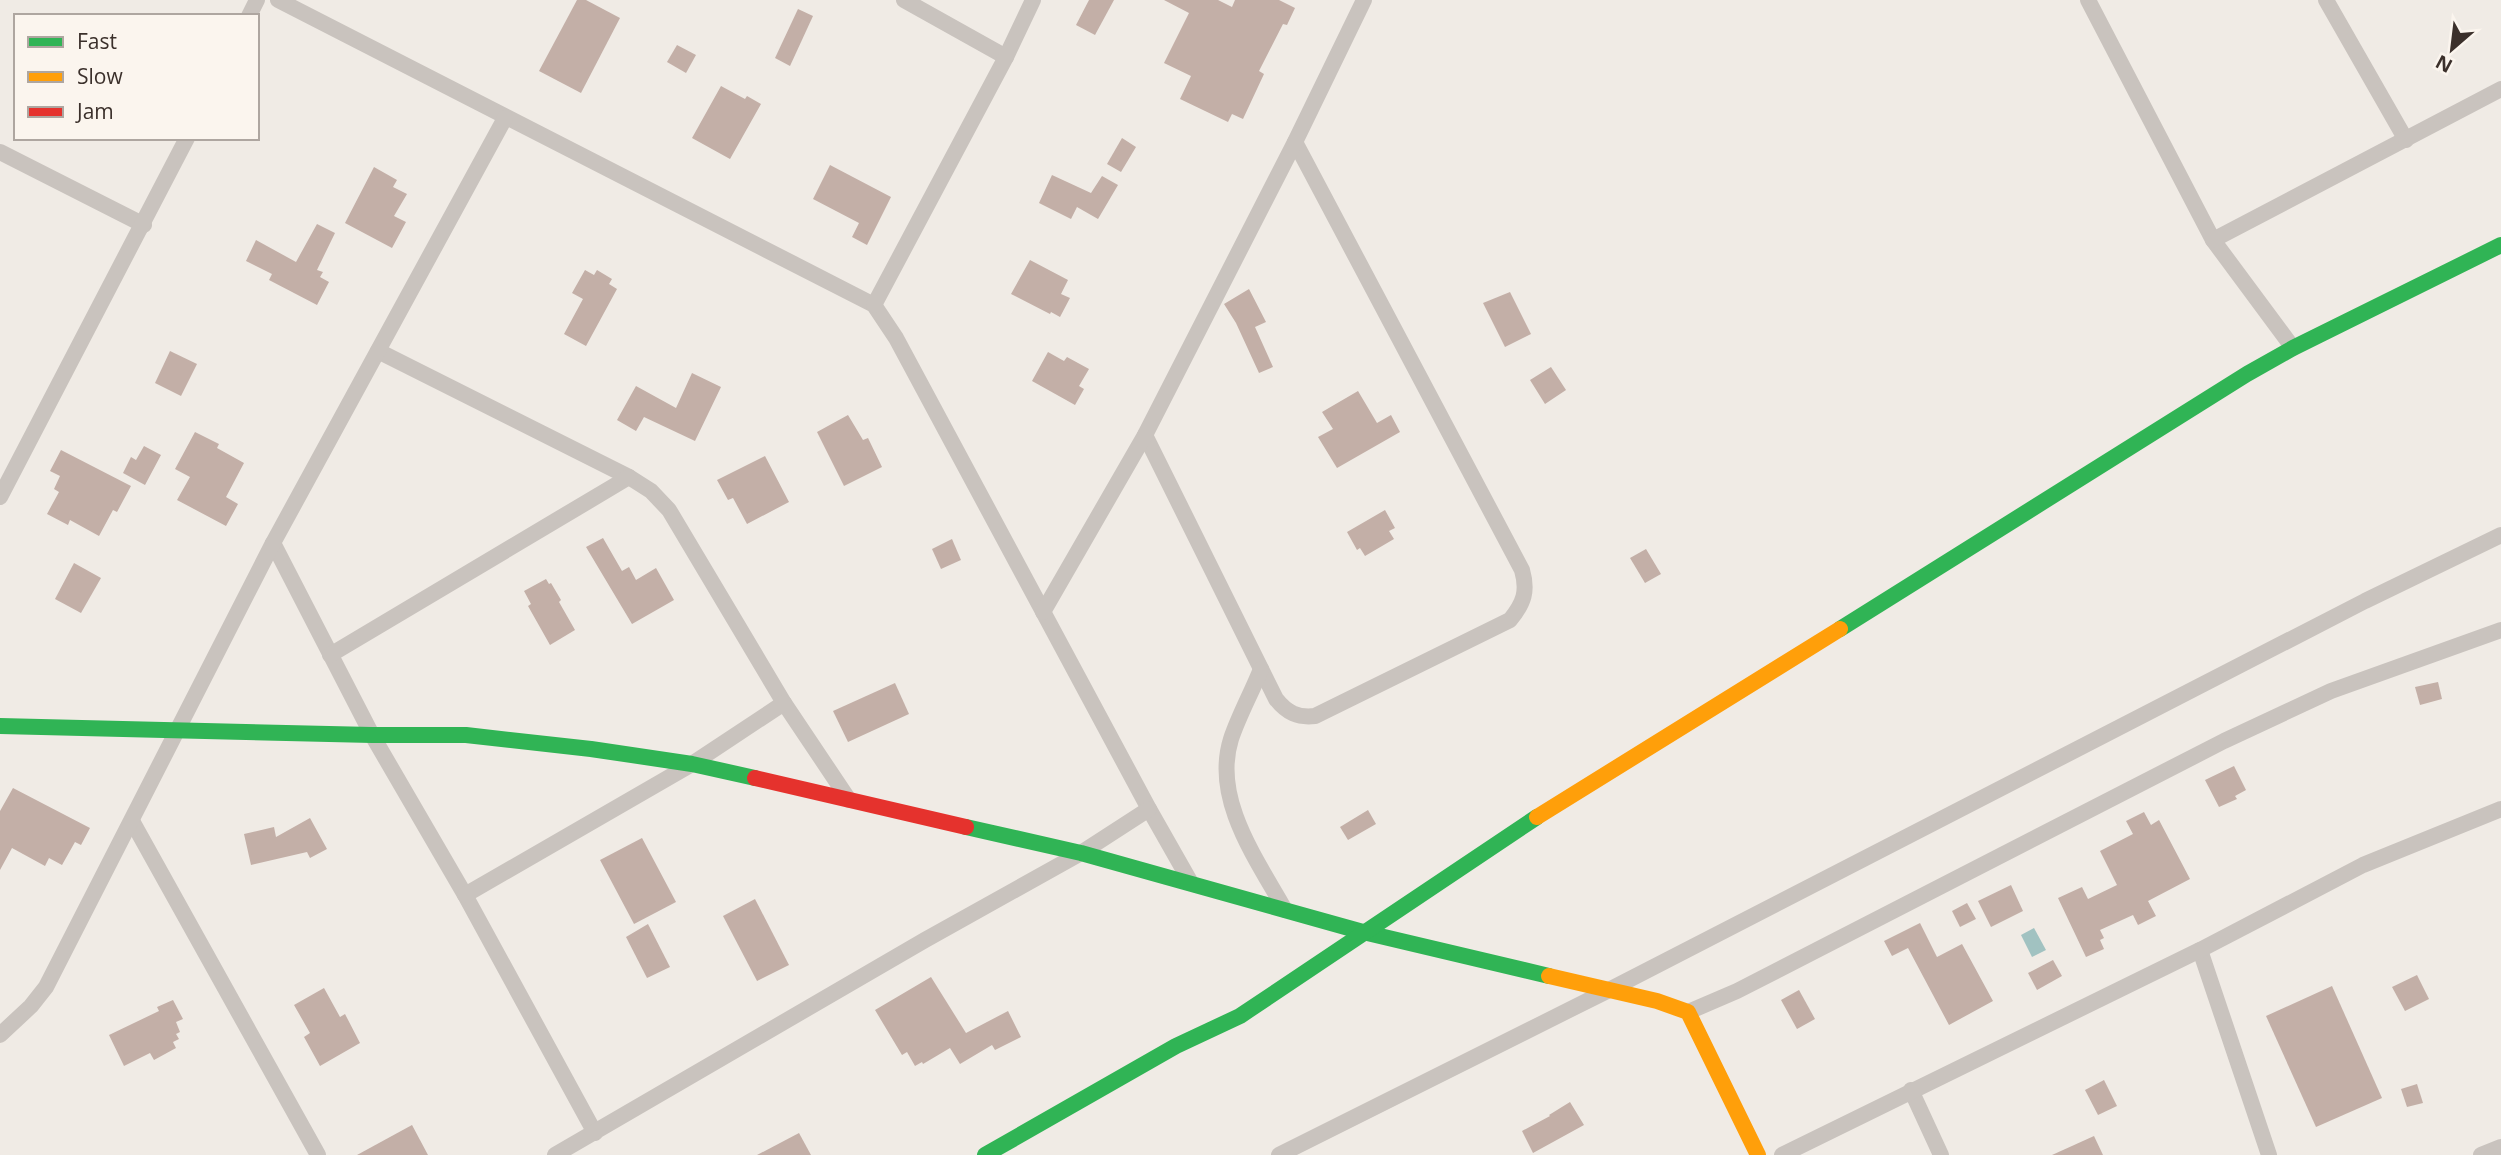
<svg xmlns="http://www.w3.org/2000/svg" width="2501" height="1155" font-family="'Open Sans',sans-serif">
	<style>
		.water { fill: #a1c2c1 }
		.building { fill: #c3afa7 }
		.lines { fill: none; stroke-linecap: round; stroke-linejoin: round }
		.street { stroke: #c9c3be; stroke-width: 16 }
		.fast { stroke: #30b455; stroke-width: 16 }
		.slow { stroke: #ff9f0a; stroke-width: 16 }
		.jam { stroke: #e5322d; stroke-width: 16 }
	</style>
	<rect width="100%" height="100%" fill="#f0ebe5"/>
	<path class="water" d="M2034,928L2046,950L2032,957L2021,935Z"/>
	<g class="building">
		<path d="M577,0H586L620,18L581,93L539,71Z"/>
		<path d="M1089,0H1114L1095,35L1076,25Z"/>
		<path d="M1164,0H1218L1232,7L1235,0H1279L1295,8L1287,25L1283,24L1259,71L1264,74L1243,119L1232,114L1228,122L1180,99L1191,76L1164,63L1189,13Z"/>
		<path d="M798,9L813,16L790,66L775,58Z"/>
		<path d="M677,45L696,55L686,73L667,62Z"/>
		<path d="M721,86L745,99L747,96L761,104L730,159L692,138Z"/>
		<path d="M1122,138L1136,147L1121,172L1107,164Z"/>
		<path d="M830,165L891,197L867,245L852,237L859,223L813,199Z"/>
		<path d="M374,167L397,180L393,187L407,194L394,216L406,222L392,248L345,223Z"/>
		<path d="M1052,175L1091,193L1102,176L1118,185L1098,219L1077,207L1071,219L1039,203Z"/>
		<path d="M317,224L335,233L317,270L323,272L320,277L329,282L317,305L269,280L272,274L246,261L256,240L296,262Z"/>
		<path d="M1030,260L1068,280L1061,294L1070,298L1060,317L1051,312L1050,314L1011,294Z"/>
		<path d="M585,270L594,275L597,270L612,279L609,284L617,289L586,346L564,334L583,299L572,293Z"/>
		<path d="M1249,289L1266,322L1255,327L1273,367L1259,373L1236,323L1224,304Z"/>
		<path d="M1510,292L1531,334L1505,347L1483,303Z"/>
		<path d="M170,351L197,364L181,396L155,383Z"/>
		<path d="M1048,352L1064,361L1067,357L1089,369L1079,386L1084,389L1075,405L1032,381Z"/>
		<path d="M1551,367L1566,390L1545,404L1530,380Z"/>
		<path d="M692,373L721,387L695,441L644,417L636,431L617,420L636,386L676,408Z"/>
		<path d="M1358,391L1377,423L1391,415L1400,432L1337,468L1318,437L1333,429L1322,412Z"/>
		<path d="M848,415L863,440L868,438L882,467L844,486L817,432Z"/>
		<path d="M195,432L219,444L217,448L244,463L226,497L238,504L226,526L177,500L190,477L175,469Z"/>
		<path d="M144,446L161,455L145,485L123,473L131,457L136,460Z"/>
		<path d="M61,450L131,486L117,512L113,510L99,536L70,520L68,525L47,514L59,492L54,489L60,476L50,471Z"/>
		<path d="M765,456L789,502L747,524L733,498L728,500L717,480Z"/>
		<path d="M1385,510L1395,528L1389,531L1394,539L1365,556L1360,548L1357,550L1347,532Z"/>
		<path d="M603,538L622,571L629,567L636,580L656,568L674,600L632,624L586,547Z"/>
		<path d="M952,539L961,560L941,569L932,549Z"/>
		<path d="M1646,549L1661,574L1645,583L1630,558Z"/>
		<path d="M74,563L101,578L81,613L55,599Z"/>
		<path d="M546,579L549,584L551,583L561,600L559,602L575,630L550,645L528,606L531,604L524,591Z"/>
		<path d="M2438,682L2442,699L2420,705L2415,687Z"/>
		<path d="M895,683L909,714L848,742L833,711Z"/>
		<path d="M2234,766L2246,790L2235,796L2237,799L2219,807L2205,780Z"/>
		<path d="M13,788L90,828L81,845L75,842L62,865L49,858L45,866L12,848L0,870V811Z"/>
		<path d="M1368,810L1376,824L1348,840L1340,827Z"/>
		<path d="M2144,812L2151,825L2159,820L2190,879L2148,901L2156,916L2138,925L2133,915L2100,930L2104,938L2100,940L2104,949L2086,957L2058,898L2082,887L2088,899L2117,885L2100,851L2133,834L2126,821Z"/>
		<path d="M310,818L327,849L310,858L307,852L251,865L244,834L274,827L276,837Z"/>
		<path d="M642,838L676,902L634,924L600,860Z"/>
		<path d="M2011,885L2023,911L1991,927L1978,901Z"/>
		<path d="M755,899L789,965L757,981L723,916Z"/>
		<path d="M1967,903L1976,919L1960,927L1952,911Z"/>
		<path d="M1920,923L1937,957L1962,944L1993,1001L1949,1025L1908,948L1892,956L1884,941Z"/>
		<path d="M648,924L670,967L647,978L626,937Z"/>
		<path d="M2053,960L2062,976L2037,990L2028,973Z"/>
		<path d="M2417,975L2429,999L2405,1011L2392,987Z"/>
		<path d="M931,977L966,1033L1008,1011L1021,1037L995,1050L992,1045L960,1064L950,1048L923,1064L922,1062L915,1066L907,1052L902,1055L875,1010Z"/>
		<path d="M2332,986L2382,1098L2316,1127L2266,1016Z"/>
		<path d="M324,988L340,1017L345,1014L360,1043L320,1066L304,1037L310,1033L294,1005Z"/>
		<path d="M1799,990L1815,1019L1797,1029L1781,1000Z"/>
		<path d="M173,1000L183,1019L176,1022L180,1032L176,1034L179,1039L173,1042L176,1048L154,1060L150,1053L124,1066L109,1035L159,1011L157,1007Z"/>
		<path d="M2104,1080L2117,1106L2098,1115L2085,1090Z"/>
		<path d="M2417,1084L2423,1103L2407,1107L2401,1089Z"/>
		<path d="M1570,1102L1584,1125L1533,1153L1522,1131L1550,1116L1549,1115Z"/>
		<path d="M412,1125L428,1155H357Z"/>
		<path d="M799,1133L811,1155H757Z"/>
		<path d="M2094,1136L2103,1155H2052Z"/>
	</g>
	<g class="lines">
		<g class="street">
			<path d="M278,0L874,305L896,338L1149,809L1191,883"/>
			<path d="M904,0L1006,57"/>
			<path d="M2088,0L2213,240L2293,348"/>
			<path d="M2326,0L2406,140"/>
			<path d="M249,16L257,0"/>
			<path d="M0,152L144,225"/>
			<path d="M2213,240L2501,89"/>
			<path d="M874,305L1006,57L1033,0"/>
			<path d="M378,351L629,477L651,491L669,510L784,703L849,800"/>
			<path d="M1145,435L1276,699C1287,713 1298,718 1315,716L1510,620C1524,603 1528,591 1522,570L1295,142"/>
			<path d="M0,497L187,138"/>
			<path d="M273,543L372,735L465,895L595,1133"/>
			<path d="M1043,612L1145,435L1295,142L1364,0"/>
			<path d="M330,655L629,477"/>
			<path d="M1261,669C1252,692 1239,715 1231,739C1212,799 1257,860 1285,910"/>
			<path d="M132,821L318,1155"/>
			<path d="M465,895L692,764L784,703"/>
			<path d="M2200,950L2269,1155"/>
			<path d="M1688,1012L1737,991L2224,741L2331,691L2501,630"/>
			<path d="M0,1035L31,1006L46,987L273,543L505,118"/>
			<path d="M1911,1090L1941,1155"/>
			<path d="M555,1155L925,940L1081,853L1149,809"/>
			<path d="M1279,1155L1609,990L2365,601L2501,535"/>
			<path d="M1782,1155L2200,950L2363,865L2501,809"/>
			<path d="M2481,1155L2501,1147"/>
		</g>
		<g class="fast">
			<path d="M1840,629L2247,374L2293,348L2501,245"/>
			<path d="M0,726L372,735H466L591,749L692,764L755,778"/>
			<path d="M966,827L1081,853L1363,932L1549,976"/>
			<path d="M985,1155L1176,1046L1240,1016L1537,817"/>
		</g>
		<g class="slow">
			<path d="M1537,817L1840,629"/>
			<path d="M1549,976L1657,1001L1688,1012L1758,1155"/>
		</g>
		<path class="jam" d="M755,778L966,827"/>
	</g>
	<rect x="14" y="14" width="245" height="126" fill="#fbf5ee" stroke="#aea6a0" stroke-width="2"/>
	<rect x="28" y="37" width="35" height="10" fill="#30b455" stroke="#aea6a0" stroke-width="2"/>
	<text x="77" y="49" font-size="21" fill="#3b302b">Fast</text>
	<rect x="28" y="72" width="35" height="10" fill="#ff9f0a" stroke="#aea6a0" stroke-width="2"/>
	<text x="77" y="84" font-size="21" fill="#3b302b">Slow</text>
	<rect x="28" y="107" width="35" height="10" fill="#e5322d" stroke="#aea6a0" stroke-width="2"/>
	<text x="77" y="119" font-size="21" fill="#3b302b">Jam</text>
	<g transform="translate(2452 49) rotate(208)" stroke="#fbf5ee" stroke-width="5" paint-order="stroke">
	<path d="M0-5L12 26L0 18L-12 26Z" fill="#3b302b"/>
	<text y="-10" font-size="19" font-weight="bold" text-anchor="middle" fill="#3b302b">N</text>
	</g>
</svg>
